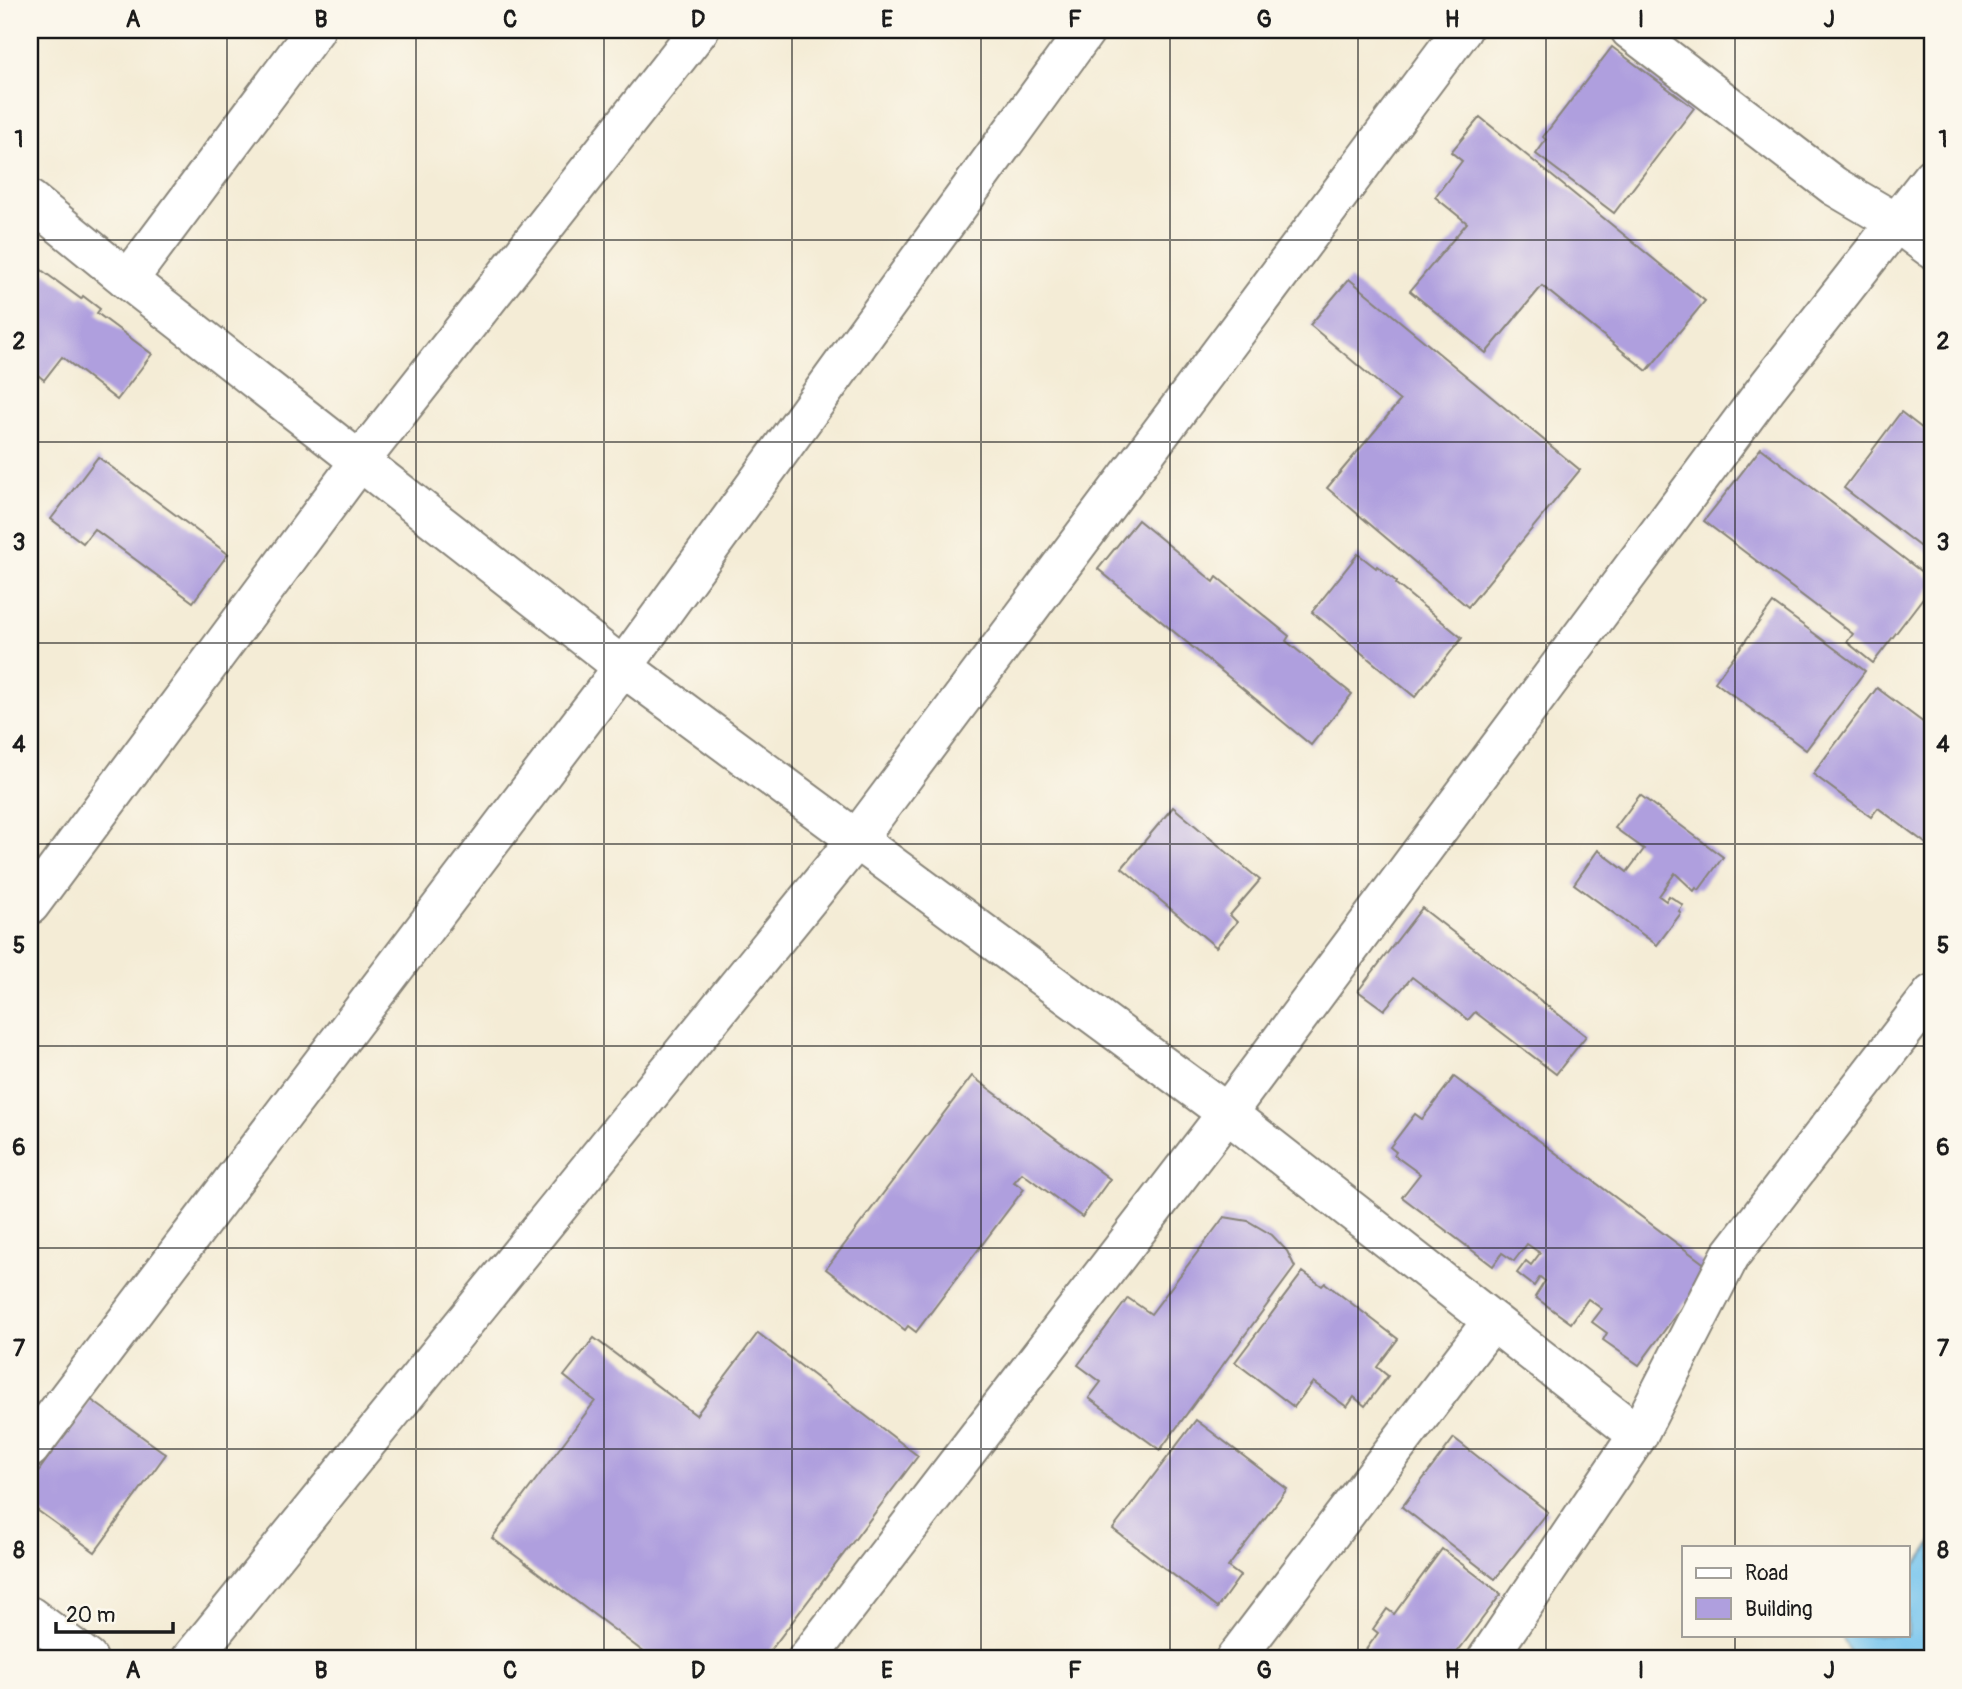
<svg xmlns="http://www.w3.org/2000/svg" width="1962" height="1689" font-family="Pangolin,sans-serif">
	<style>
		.water { fill: #72c2ed; stroke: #476f84; stroke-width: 2 }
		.building { fill: #af9fde }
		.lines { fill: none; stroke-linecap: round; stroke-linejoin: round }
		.minor-casing { stroke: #888479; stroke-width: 42 }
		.minor { stroke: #fff; stroke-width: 38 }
		.grid { fill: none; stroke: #1c1c1c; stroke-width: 2; stroke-opacity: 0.55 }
		.neatline { fill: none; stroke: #1c1c1c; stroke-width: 2.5 }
		.grid-label { font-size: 23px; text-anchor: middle; font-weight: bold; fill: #1c1c1c }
	</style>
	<rect width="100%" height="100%" fill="#fbf7ec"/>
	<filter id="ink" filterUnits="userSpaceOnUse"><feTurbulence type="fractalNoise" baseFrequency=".0143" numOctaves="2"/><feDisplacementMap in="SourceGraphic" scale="14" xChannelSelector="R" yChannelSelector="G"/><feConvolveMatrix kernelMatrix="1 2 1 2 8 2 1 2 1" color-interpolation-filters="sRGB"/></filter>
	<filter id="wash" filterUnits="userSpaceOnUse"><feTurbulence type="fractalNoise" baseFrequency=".00686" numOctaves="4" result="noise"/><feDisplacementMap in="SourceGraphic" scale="28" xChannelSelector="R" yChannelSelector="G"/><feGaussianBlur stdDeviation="1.57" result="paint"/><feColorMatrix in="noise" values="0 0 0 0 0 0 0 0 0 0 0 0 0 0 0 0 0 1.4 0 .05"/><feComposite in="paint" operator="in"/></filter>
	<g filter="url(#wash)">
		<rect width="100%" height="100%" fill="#f4ecd6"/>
		<path class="water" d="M1932,1542V1659H1853L1841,1635H1908V1578Z"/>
		<g id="blocks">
			<g class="building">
				<path d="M1612,47L1694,108L1614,213L1536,154L1546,140L1543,137Z"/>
				<path d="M1480,117L1705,301L1647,371L1542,286L1486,353L1410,291L1467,223L1435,197L1462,161L1451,152Z"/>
				<path d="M36,266L81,299L83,296L100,309L97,313L152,354L117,400L62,357L44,380L33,371L30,375V274Z"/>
				<path d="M1349,279L1580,470L1468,607L1327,488L1400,401L1310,325Z"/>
				<path d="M1901,412L1932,436V556L1844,488Z"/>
				<path d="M1761,448L1932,580V586L1873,663L1847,642L1853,634L1704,521Z"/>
				<path d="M98,457L228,554L193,602L94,529L83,543L51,519Z"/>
				<path d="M1138,520L1214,582L1217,577L1289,636L1286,641L1352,694L1311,745L1098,569Z"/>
				<path d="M1358,554L1376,568L1377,566L1397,582L1396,584L1462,638L1415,697L1312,612Z"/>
				<path d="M1773,603L1865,671L1806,750L1715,682Z"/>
				<path d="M1877,688L1932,729V848L1878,808L1871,817L1813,774Z"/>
				<path d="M1640,795L1723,857L1699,890L1696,888L1694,891L1675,873L1659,896L1666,901L1669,896L1683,905L1679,911L1681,913L1657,945L1574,884L1598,850L1627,872L1644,849L1615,828Z"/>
				<path d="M1173,807L1260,880L1230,915L1237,922L1216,947L1122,868Z"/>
				<path d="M1422,908L1586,1036L1556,1074L1475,1012L1468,1020L1412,977L1384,1010L1358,991Z"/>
				<path d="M972,1076L1110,1179L1082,1217L1022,1173L1014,1182L1024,1189L916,1332L908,1326L905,1330L826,1269Z"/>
				<path d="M1454,1077L1734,1286L1686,1301L1639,1365L1603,1340L1607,1333L1592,1322L1602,1309L1588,1299L1571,1323L1535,1297L1545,1281L1540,1277L1534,1286L1517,1273L1526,1261L1531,1265L1540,1253L1527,1244L1514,1261L1502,1253L1493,1266L1402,1197L1420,1174L1394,1155L1396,1152L1390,1147L1415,1114L1422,1119Z"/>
				<path d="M1224,1217L1248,1221L1272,1235L1287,1251L1295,1267L1160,1450L1089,1398L1101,1382L1078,1365L1128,1298L1151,1314Z"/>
				<path d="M1303,1272L1322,1286L1325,1283L1398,1339L1377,1367L1388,1376L1365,1406L1354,1397L1347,1407L1313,1382L1294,1407L1235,1362Z"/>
				<path d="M758,1333L918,1456L764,1659H653L492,1538L595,1401L564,1376L594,1338L696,1415Z"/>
				<path d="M90,1399L166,1454L95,1552L30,1505V1483Z"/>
				<path d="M1196,1420L1287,1489L1228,1567L1240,1576L1217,1608L1113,1529Z"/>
				<path d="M1454,1438L1548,1512L1495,1579L1402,1507Z"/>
				<path d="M1442,1549L1501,1594L1452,1659H1352L1358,1652L1362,1655L1378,1633L1373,1629L1387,1609L1394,1614Z"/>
			</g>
		</g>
	</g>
	<g filter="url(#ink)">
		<use href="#blocks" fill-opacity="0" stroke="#888479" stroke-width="2"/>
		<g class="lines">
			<defs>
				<g id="minor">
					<path d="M1630,30L1834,186L1897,223L1932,249"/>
					<path d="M30,200L128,280L623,667L1227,1113L1638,1435"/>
					<path d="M128,280L315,30"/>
					<path d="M30,905L360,461L699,30"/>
					<path d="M30,1448L623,667L1086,30"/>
					<path d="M30,1616L88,1659"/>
					<path d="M191,1659L856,840L1462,30"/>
					<path d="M807,1659L1227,1113L1768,386L1932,177"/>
					<path d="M1235,1659L1492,1321"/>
					<path d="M1487,1659L1638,1435L1730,1256L1932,994"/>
				</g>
			</defs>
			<use href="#minor" class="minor-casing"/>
			<use href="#minor" class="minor"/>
		</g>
	</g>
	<path class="grid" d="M227,30V1659M416,30V1659M604,30V1659M792,30V1659M981,30V1659M1170,30V1659M1358,30V1659M1546,30V1659M1735,30V1547M30,240H1932M30,442H1932M30,643H1932M30,844H1932M30,1046H1932M30,1248H1932M30,1449H1932M1735,1635V1659"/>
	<rect width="1962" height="1689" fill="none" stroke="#fbf7ec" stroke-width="77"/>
	<rect x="1682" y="1546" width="228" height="91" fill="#fbf7ec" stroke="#a29f99" stroke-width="2"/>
	<rect x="1696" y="1568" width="35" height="10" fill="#ffffff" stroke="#a29f99" stroke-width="2"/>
	<text x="1745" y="1580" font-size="21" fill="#1c1c1c">Road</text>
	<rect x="1696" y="1598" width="35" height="21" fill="#af9fde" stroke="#a29f99" stroke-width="2"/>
	<text x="1745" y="1616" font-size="21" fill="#1c1c1c">Building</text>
	<path d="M56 1622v10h117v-10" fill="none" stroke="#1c1c1c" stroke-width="3.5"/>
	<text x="66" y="1622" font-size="21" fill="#1c1c1c" stroke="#fbf7ec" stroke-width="5" paint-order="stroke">20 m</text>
	<rect x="38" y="38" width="1886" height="1612" class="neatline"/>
	<g class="grid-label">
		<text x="133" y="27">A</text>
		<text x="321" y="27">B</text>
		<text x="510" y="27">C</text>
		<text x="698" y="27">D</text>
		<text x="887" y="27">E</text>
		<text x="1075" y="27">F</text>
		<text x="1264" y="27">G</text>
		<text x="1452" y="27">H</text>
		<text x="1641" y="27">I</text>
		<text x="1829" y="27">J</text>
		<text x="19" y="147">1</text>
		<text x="1943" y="147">1</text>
		<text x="19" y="349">2</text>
		<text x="1943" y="349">2</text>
		<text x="19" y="550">3</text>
		<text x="1943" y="550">3</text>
		<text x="19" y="752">4</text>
		<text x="1943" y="752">4</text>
		<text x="19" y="953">5</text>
		<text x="1943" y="953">5</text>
		<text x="19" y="1155">6</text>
		<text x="1943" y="1155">6</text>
		<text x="19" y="1356">7</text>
		<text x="1943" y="1356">7</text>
		<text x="19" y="1558">8</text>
		<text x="1943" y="1558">8</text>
		<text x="133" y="1678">A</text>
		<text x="321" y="1678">B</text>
		<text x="510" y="1678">C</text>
		<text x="698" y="1678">D</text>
		<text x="887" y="1678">E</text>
		<text x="1075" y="1678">F</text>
		<text x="1264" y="1678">G</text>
		<text x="1452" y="1678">H</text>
		<text x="1641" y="1678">I</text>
		<text x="1829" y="1678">J</text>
	</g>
</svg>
